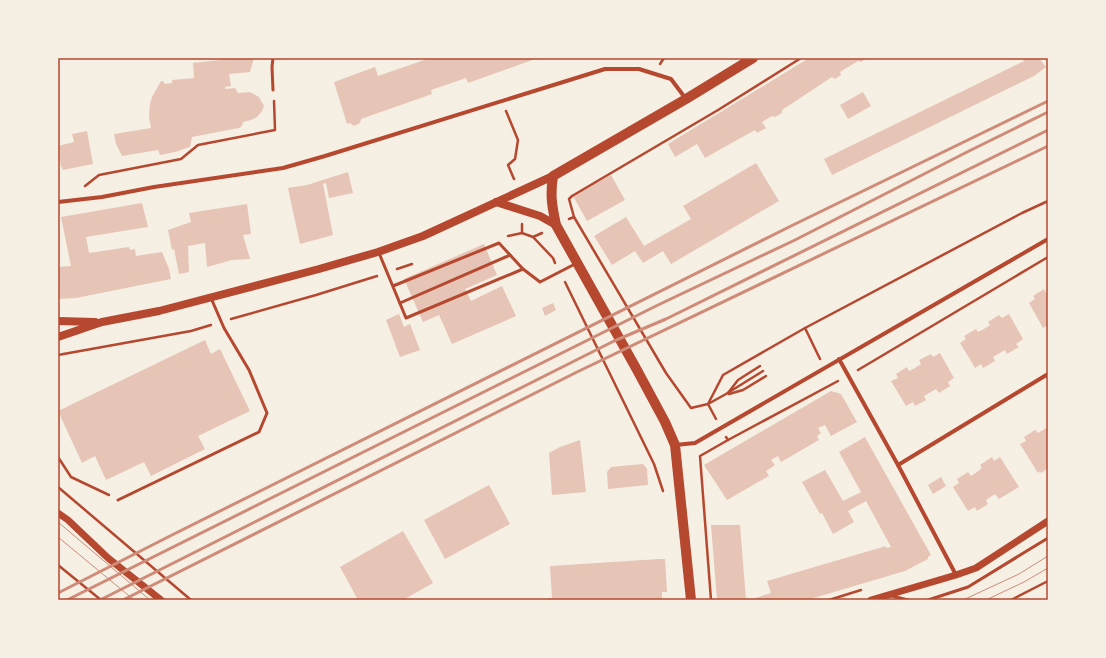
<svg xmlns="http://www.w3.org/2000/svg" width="1106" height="658" font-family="Poppins,sans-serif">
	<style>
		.building { fill: #e6c5b7 }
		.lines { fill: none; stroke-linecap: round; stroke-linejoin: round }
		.path { stroke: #b5482f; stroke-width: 2.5 }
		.service { stroke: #b5482f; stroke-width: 3 }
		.minor { stroke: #b5482f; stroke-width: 4 }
		.tertiary { stroke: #b5482f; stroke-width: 7 }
		.secondary { stroke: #b5482f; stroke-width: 8 }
		.primary { stroke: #b5482f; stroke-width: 10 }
		.tram { stroke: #cf8b77; stroke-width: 1 }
		.rail { stroke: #cf8b77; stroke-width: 3 }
		.neatline { fill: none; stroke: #b5482f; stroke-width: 1.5 }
	</style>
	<rect width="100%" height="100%" fill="#f6efe4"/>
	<g class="building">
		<path d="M237,58H254L250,72L229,74L231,86L225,87V89L235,88L238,93L250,92L259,97L264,106L262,111L257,117L251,120L243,122L242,126L239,128L192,137L190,147L175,152L160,155L158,150L122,156L116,144L114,134L151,128L149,117L150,104L152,97L161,81H163L165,84L172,83V80L194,78L193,63Z"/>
		<path d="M430,58H538L468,83L466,78L431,90L432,94L361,119L360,123L354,126L350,123L347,124L334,82L375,67L378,76Z"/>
		<path d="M809,58H867L861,62L858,61L840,72L841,75L835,79L832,77L782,110V113L775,117L772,116L762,122L766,128L757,133L755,130L705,158L697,144L675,157L668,144Z"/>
		<path d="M1022,58H1039L1046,67L1034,76L832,175L824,159L1024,61Z"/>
		<path d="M863,92L871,106L848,119L840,105Z"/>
		<path d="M87,131L93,164L63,170L62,167H61L58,146L74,142L72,134Z"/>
		<path d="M756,163L779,201L671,264L663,251L643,263L635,251L612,265L594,236L626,217L644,246L691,219L683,206Z"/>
		<path d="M348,172L353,193L329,198L326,183L323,184L333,235L300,244L288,188L307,185Z"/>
		<path d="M611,175L625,200L587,221L573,196Z"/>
		<path d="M142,203L148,227L86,237L89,253L129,247L130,250L135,249L136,256L162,252L169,269L171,279L76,298L58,299V267L71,266L61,217Z"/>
		<path d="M247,204L251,234L243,235L250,259L232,260L207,267L205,243L188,246L189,272L179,274L174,249L172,250L168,230L191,222L189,213Z"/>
		<path d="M484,244L497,275L465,289L471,301L502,286L516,316L452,344L439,315L423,322L404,279Z"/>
		<path d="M1044,289L1046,293L1048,292V325L1043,328L1029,303L1035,299L1033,296Z"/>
		<path d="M553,303L556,310L545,316L542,308Z"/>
		<path d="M399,314L404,327L410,324L420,350L400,357L386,320Z"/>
		<path d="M1009,314L1023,339L1016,344L1019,347L1007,354L1005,350L993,357L995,361L983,368L981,364L975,368L960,343L966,339L964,336L976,329L978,332L984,329L990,325L988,322L999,315L1002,318Z"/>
		<path d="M205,340L211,354L220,349L250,411L198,436L205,449L151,476L144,462L106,480L95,456L82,463L58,411Z"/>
		<path d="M940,353L954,378L948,382L950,386L939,393L936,389L924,396L926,400L915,406L913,402L906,406L891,381L898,378L896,374L907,367L909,371L915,368L921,364L919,360L931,354L933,357Z"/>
		<path d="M831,391L841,394L857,422L831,436L825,425L818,428L821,433L817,436L819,440L781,462L778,456L771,460L775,465L766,471L769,476L727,500L704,465Z"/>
		<path d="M1048,427V468L1041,473L1040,471L1038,473L1020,444L1026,441L1024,437L1035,430L1038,433Z"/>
		<path d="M865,437L931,555L928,557V559L905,571L807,600H749L771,593L767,581L886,546V548L891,547L866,501L848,511L854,522L833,534L822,513L820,514L802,482L825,470L843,501L861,492L839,452Z"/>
		<path d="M580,440L586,492L552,495L549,453L560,447Z"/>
		<path d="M992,457L994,461L1000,457L1019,487L999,499L995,494L986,500L988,504L977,511L975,507L968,511L953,487L959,483L957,479L968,472L971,476L977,472L982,468L980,465Z"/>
		<path d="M643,464L647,469L648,485L608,489L607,472L611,467Z"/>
		<path d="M941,477L946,486L933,494L928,485Z"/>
		<path d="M489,485L510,524L445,559L424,520Z"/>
		<path d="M711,525H740L746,600H717Z"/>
		<path d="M403,531L433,583L403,600H358L340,567Z"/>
		<path d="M659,559H665L667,592H662V600H548V598H552L550,566Z"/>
	</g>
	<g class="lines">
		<g class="path">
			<path d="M660,64L664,58"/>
			<path d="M506,111L518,140L515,159L508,165L514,179"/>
			<path d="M85,186L99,175L181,159L198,145L275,130L274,101"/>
			<path d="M574,217L666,373L691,408L708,404L726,394L763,371"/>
			<path d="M569,219L574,217L569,199L572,196L718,110L801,58"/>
			<path d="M522,224V233L533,237L553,258L555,263"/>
			<path d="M508,236L522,233"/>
			<path d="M533,237L542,233"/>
			<path d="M397,269L412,264"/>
			<path d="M565,282L654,464L663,491"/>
			<path d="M231,319L316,295L377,276"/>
			<path d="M58,355L191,331L211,325"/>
			<path d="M820,359L805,328L1022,213L1048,201"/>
			<path d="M858,370L1048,257"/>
			<path d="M728,393L738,380L760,366"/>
			<path d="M729,394L743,390L766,376"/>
			<path d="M716,419L708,404L723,375L805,328"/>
			<path d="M726,437L728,440L838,381"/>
			<path d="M58,457L71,477L109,495"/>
			<path d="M58,487L191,600"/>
			<path d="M58,565L101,600"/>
			<path d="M711,600L700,456L728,440"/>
			<path d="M829,600L861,590"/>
			<path d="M1011,600L1048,581"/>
		</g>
		<g class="service">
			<path d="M273,90L272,67L273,58"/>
			<path d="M379,253L406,318L523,269L499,243L393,286"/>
			<path d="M523,269L540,282L575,264"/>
			<path d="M400,303L510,255"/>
			<path d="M118,500L259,432L267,413L249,370L224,328L211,298"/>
			<path d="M892,596L908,600"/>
			<path d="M928,600L968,587L1048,538"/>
		</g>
		<g class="minor">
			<path d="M58,202L102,197L154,187L283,168L325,156L605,69H639L671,79L686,99"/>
			<path d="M839,359L898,465L956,575"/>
			<path d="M675,445L695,443L1048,239"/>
			<path d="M898,465L1048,374"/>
		</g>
		<g class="tertiary">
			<path d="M58,513L68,520L108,558L161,600"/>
			<path d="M871,600L956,575L976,568L1048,521"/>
		</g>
		<g class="secondary">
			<path d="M496,202L540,216L556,225"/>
			<path d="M58,321L95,322"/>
			<path d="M58,337L102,322L159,311L319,269L378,252L423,236L553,176"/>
		</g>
		<path class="primary" d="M691,600L675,445L665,422L637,370L556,225C552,206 550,196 553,176L686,99L753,58"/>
		<g class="tram">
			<path d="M58,522L150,600"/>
			<path d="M58,537L134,600"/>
			<path d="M963,600L1019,574L1048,556"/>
			<path d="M986,600L1024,582L1048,568"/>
		</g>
		<g class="rail">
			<path d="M58,593L170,536L791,226L1048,101"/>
			<path d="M67,600L658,305L795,240L969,151L1048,112"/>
			<path d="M100,600L614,341L666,319L1048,130"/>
			<path d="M123,600L577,372L1048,146"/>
		</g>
	</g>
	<rect width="1106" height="658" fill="none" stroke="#f6efe4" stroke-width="118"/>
	<rect x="59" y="59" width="988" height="540" class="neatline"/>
</svg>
